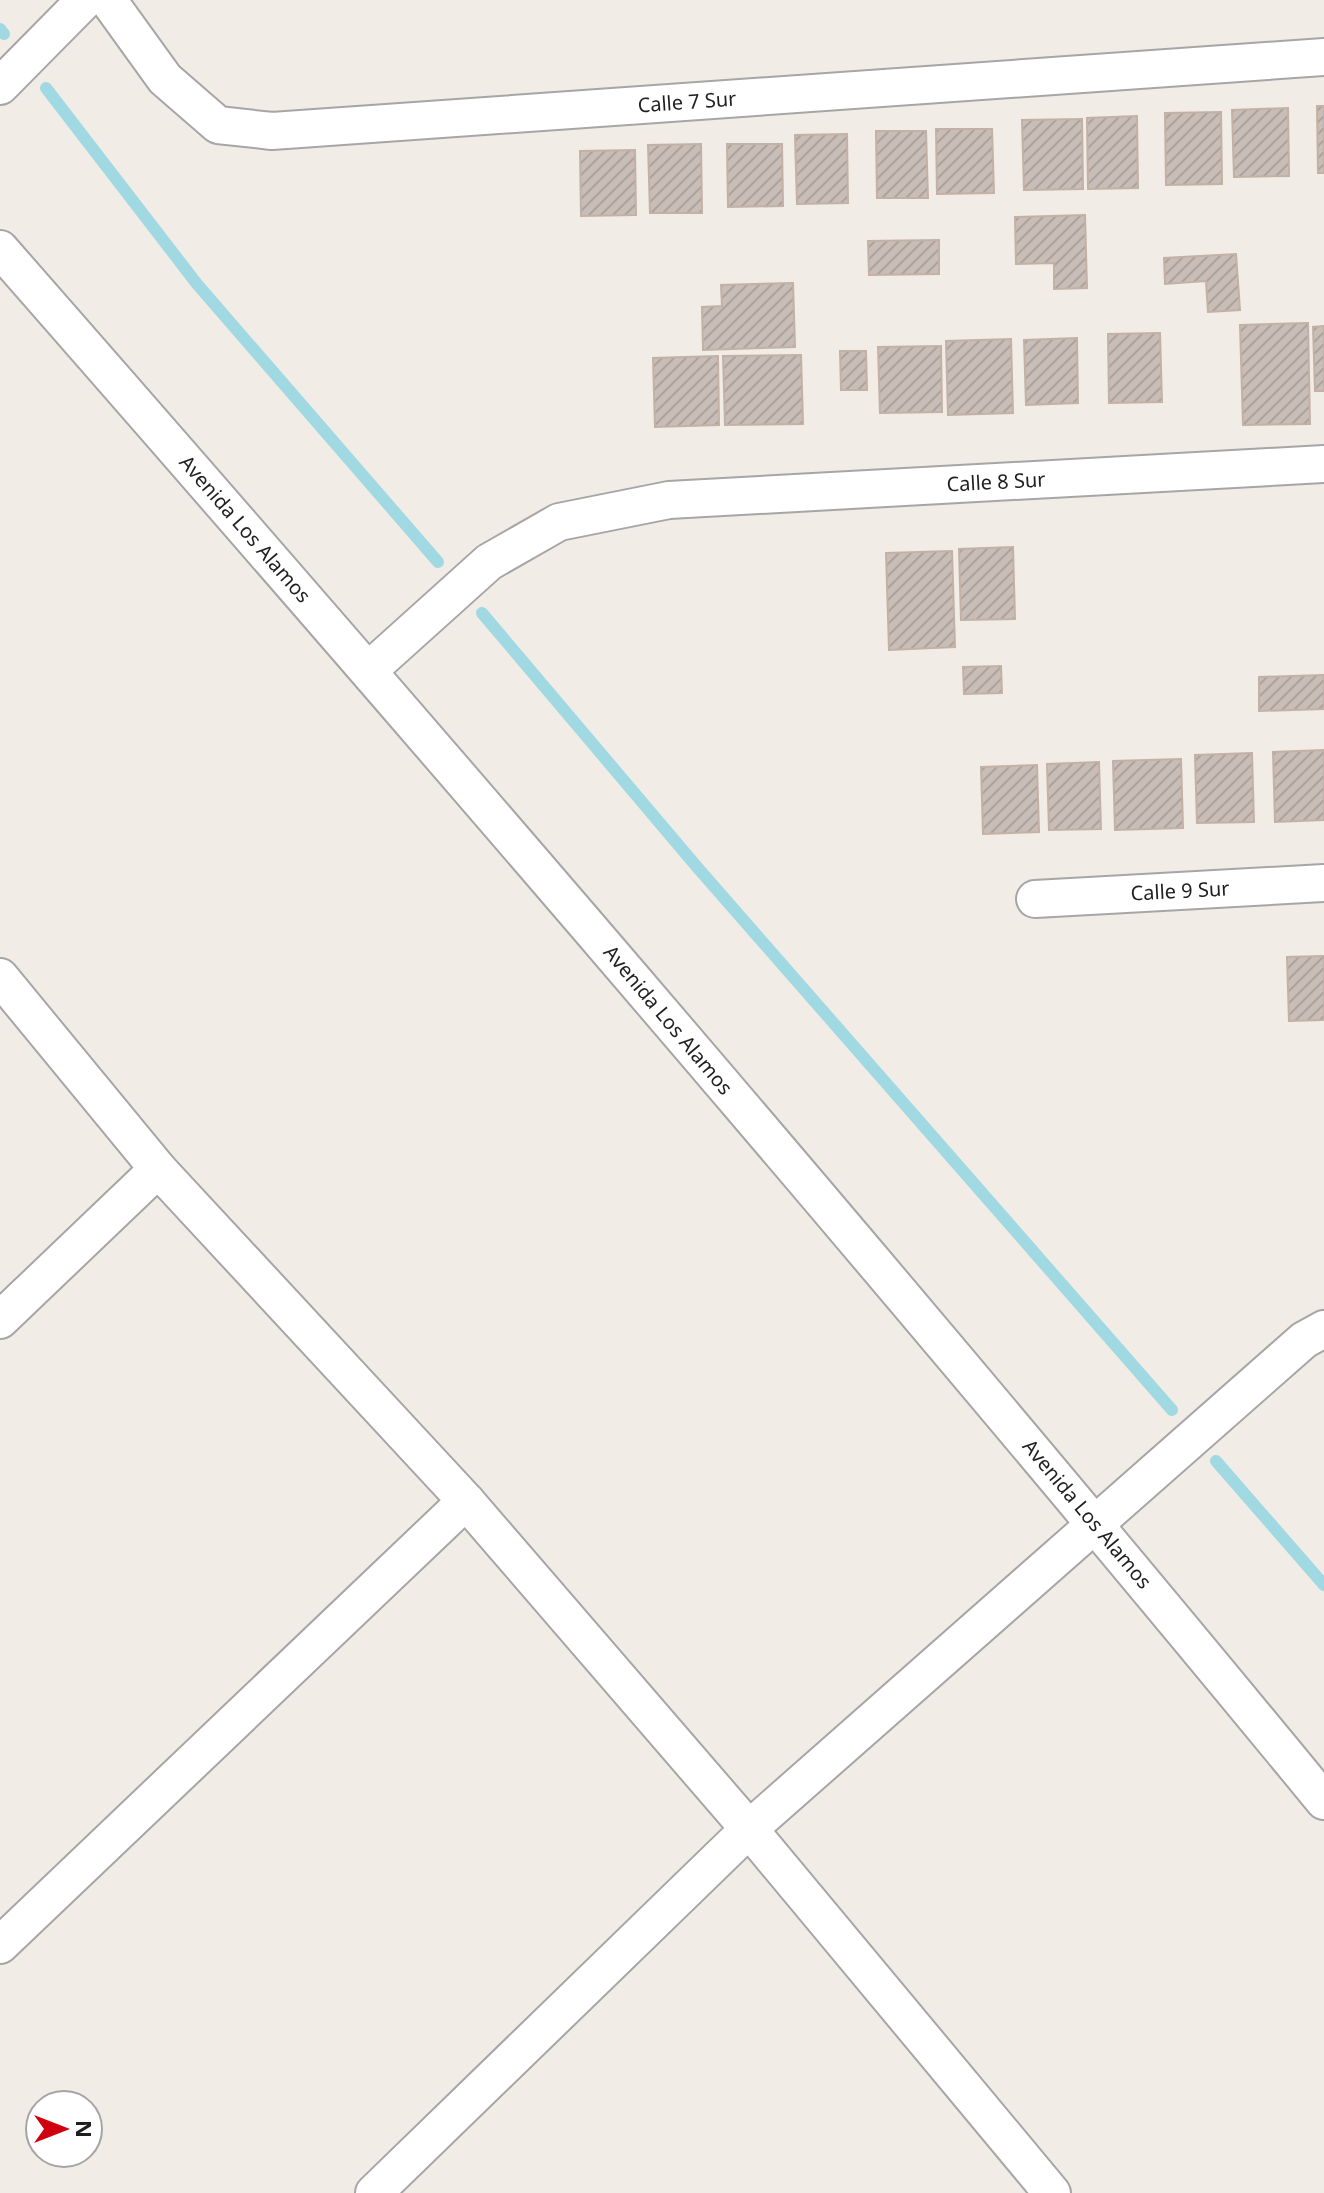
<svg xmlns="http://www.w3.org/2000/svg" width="1324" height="2193" font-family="'Noto Sans',sans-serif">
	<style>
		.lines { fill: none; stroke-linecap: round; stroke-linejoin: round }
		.stream { stroke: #a1d9e3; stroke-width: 12 }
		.building { fill: url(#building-hatch); stroke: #c4b1a5; stroke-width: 2 }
		.street-casing { stroke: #a6a6a6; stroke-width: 40 }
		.street { stroke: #fff; stroke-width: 36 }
		.labels { text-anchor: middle; stroke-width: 6; stroke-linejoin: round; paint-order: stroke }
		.street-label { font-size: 20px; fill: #1f1f1f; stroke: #fff }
	</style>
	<defs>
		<pattern id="building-hatch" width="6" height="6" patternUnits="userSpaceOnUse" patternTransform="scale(2)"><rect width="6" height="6" fill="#c9beb7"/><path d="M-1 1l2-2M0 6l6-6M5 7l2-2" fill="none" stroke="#aca39d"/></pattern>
	</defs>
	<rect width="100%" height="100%" fill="#f1ece5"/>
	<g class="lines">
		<g class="stream">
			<path d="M0,29L4,34"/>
			<path d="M46,88L197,284L438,562"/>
			<path d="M482,613L697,867L1172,1410"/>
			<path d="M1216,1461L1324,1585"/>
		</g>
	</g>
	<g class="building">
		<path d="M1317,106H1324V173H1318Z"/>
		<path d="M1288,108L1289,176L1234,177L1232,110Z"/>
		<path d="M1221,112L1222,184L1166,185L1165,113Z"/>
		<path d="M1137,116L1138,188L1088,189L1087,118Z"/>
		<path d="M1082,119L1083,189L1024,190L1022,120Z"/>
		<path d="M936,129H992L994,193L937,194Z"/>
		<path d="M876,131H926L928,198H877Z"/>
		<path d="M847,134L848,203L797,204L795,135Z"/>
		<path d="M701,144L702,213H650L648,145Z"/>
		<path d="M727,144H782L783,206L728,207Z"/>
		<path d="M635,150L636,215L581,216L580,151Z"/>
		<path d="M1085,215L1087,288L1054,289V263L1016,264L1015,217Z"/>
		<path d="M939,240V274L869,275L868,241Z"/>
		<path d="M1236,254L1240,310L1208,312L1206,281L1165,284L1164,258Z"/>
		<path d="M793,283L795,347L703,350L702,307L722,306L721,285Z"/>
		<path d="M1308,323L1310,424L1243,425L1240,325Z"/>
		<path d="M1324,326V391H1315L1313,327Z"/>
		<path d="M1160,333L1162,402L1109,403L1108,334Z"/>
		<path d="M1077,338L1078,403L1026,405L1024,340Z"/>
		<path d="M1011,339L1013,413L948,415L946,341Z"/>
		<path d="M941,346L942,412L880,413L878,347Z"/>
		<path d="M840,351H866L867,390H841Z"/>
		<path d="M801,355L803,424L725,425L723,356Z"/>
		<path d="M718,356L719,425L655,427L653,358Z"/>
		<path d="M1013,547L1015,619L961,620L959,549Z"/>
		<path d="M952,551L955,647L889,650L886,553Z"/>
		<path d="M1001,666L1002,693L964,694L963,667Z"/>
		<path d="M1324,675V709L1259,711V677Z"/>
		<path d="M1324,750V820L1275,822L1273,752Z"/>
		<path d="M1252,753L1254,822L1197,823L1195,755Z"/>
		<path d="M1181,759L1183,828L1115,830L1113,761Z"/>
		<path d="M1099,762L1101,829L1049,830L1047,764Z"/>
		<path d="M1037,765L1039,832L983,834L981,767Z"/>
		<path d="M1324,956V1020L1289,1021L1287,957Z"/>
	</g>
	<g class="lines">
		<defs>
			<g id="street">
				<path d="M108,0L165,79L218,125L272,131L1324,57"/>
				<path d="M0,86L85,0"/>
				<path d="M0,249C448,760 892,1276 1324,1801"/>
				<path d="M369,670L489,562L559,522L669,500L1324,464"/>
				<path d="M1035,899L1324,883"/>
				<path d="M0,977L158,1169L466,1501L749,1829L1052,2193"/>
				<path d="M0,1320L158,1169"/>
				<path d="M0,1945L466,1501"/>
				<path d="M374,2193L749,1829L1304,1340L1324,1329"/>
			</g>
		</defs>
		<use href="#street" class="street-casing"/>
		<use href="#street" class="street"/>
	</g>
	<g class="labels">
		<g class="street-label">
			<text transform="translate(687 102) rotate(-4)" y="7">Calle 7 Sur</text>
			<text transform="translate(996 482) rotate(-3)" y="7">Calle 8 Sur</text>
			<text transform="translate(245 529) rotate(49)" y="7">Avenida Los Alamos</text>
			<text transform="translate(1180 891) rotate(-3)" y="7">Calle 9 Sur</text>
			<text transform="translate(668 1020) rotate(50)" y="7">Avenida Los Alamos</text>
			<text transform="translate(1087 1514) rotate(50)" y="7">Avenida Los Alamos</text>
		</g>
	</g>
	<g transform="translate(64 2129) rotate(90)"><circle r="38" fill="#ffffff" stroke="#a5a5a5" stroke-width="2"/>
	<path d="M0-6L14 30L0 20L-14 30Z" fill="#cf0010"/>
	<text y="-12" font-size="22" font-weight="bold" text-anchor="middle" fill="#1f1f1f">N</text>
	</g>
</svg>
